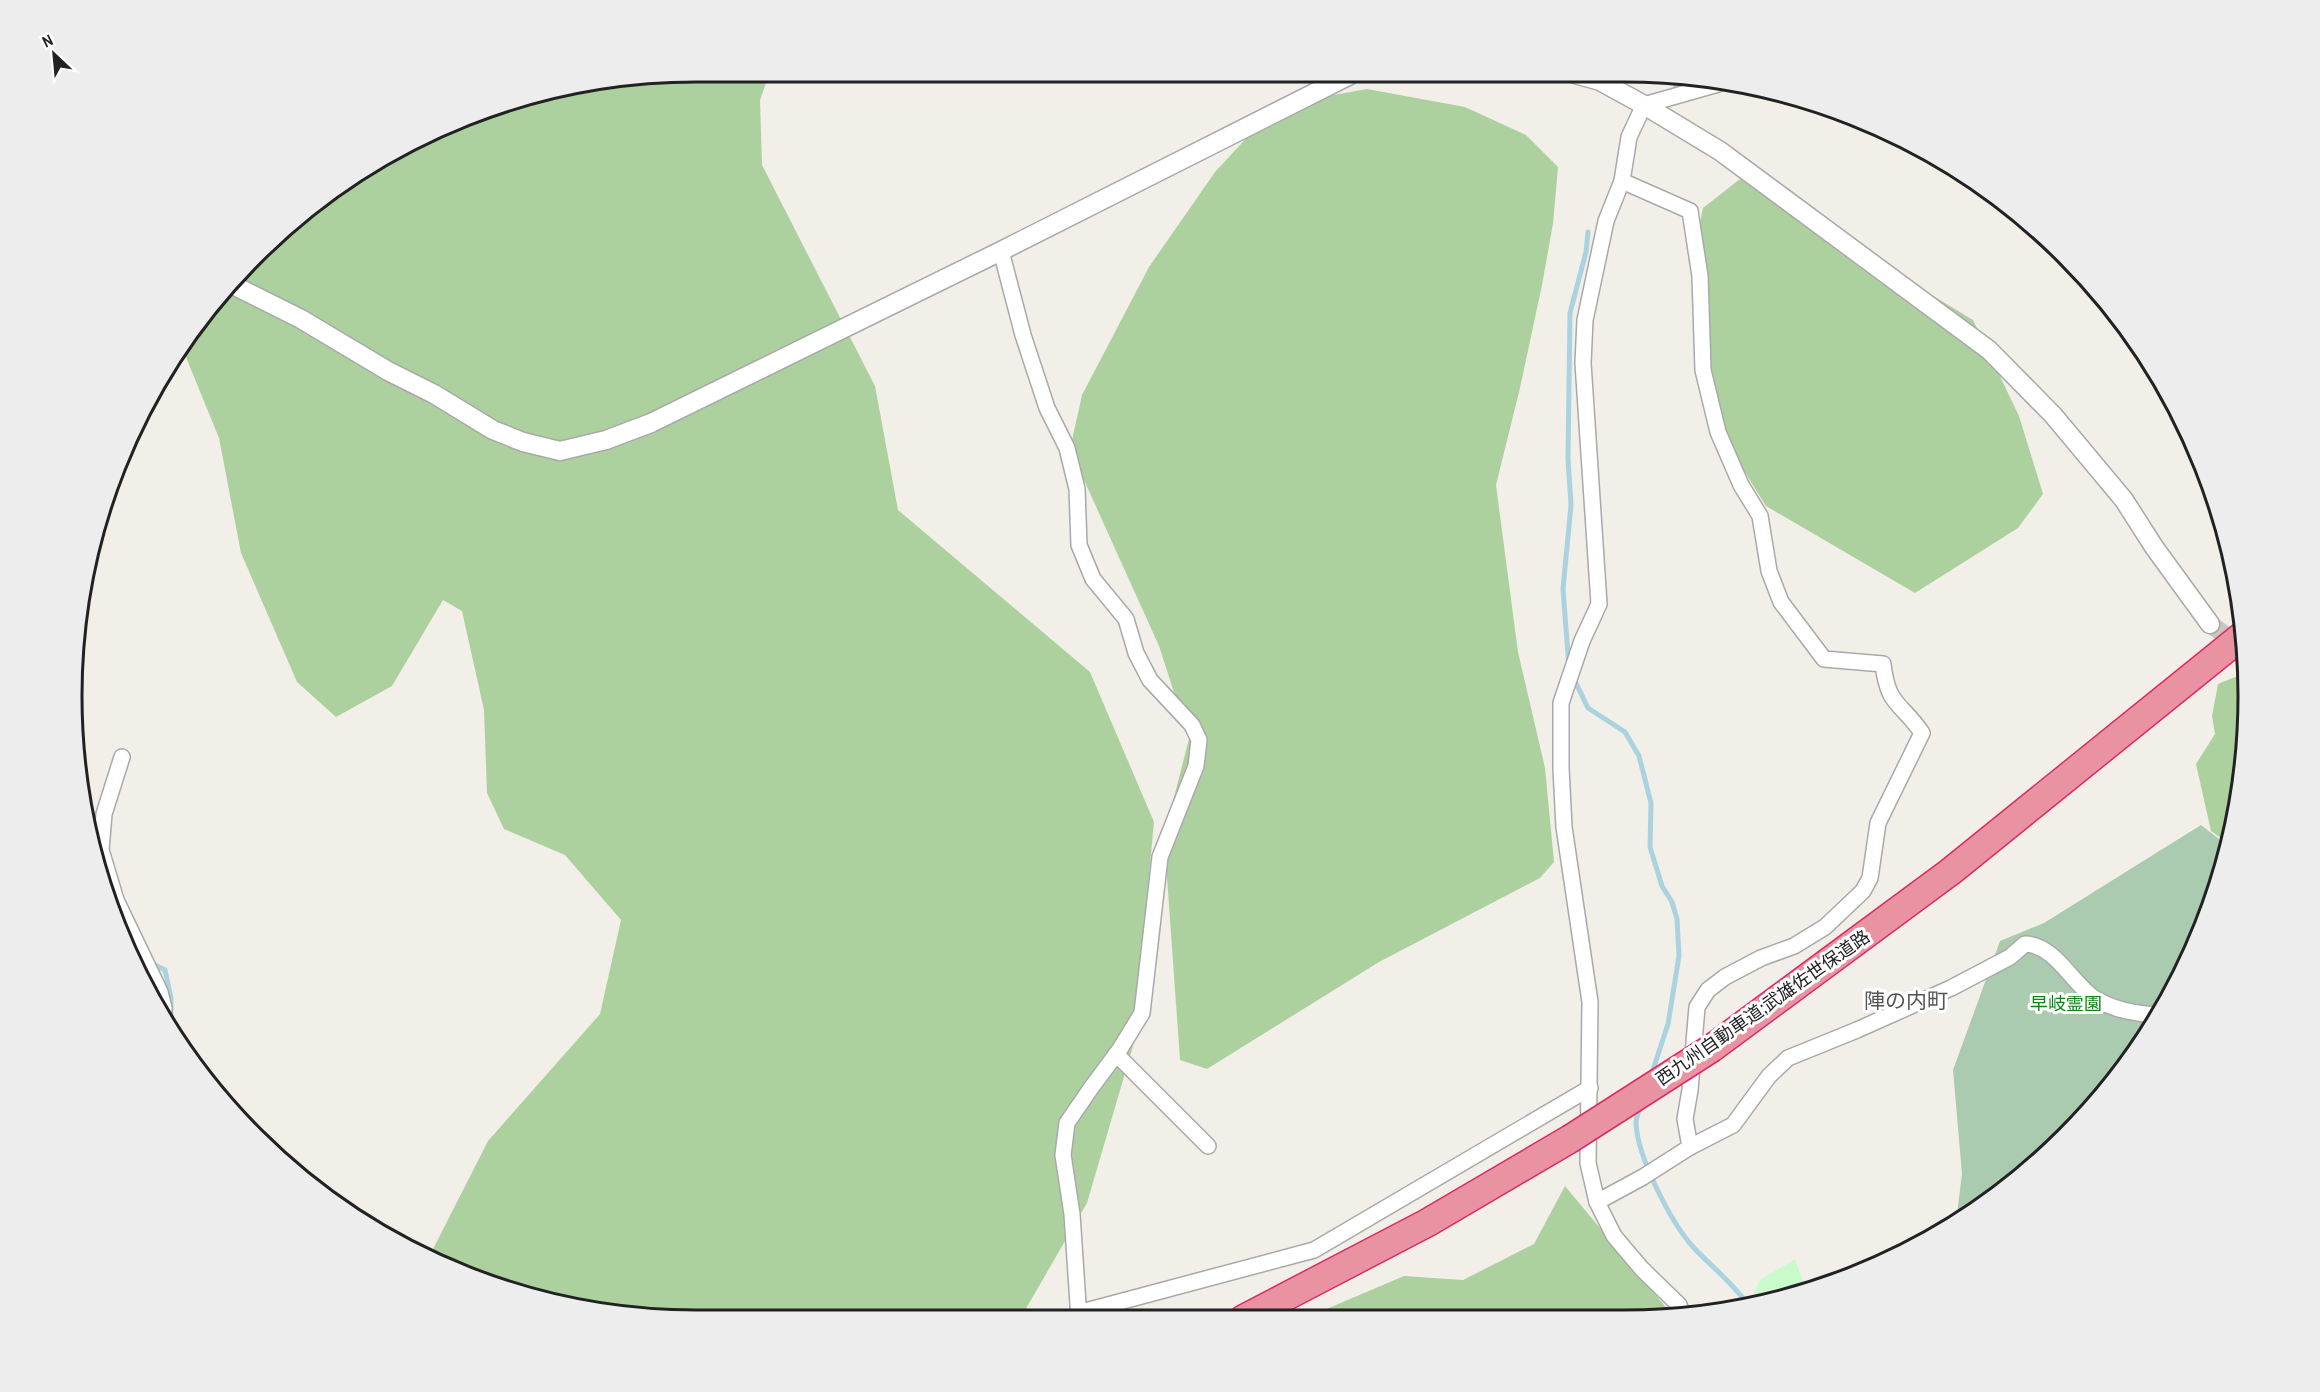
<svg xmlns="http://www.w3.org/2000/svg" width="2320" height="1392" font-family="'Archivo Narrow','Noto Sans JP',sans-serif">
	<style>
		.forest { fill: #add19e }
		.cemetery { fill: #aacbaf }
		.park { fill: #c8facc }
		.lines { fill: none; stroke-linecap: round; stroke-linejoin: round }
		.stream { stroke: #aad3df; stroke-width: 5 }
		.tertiary-tunnel { stroke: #c8c6c1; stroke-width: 18; stroke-dasharray: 18 9; stroke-linecap: butt }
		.minor-casing { stroke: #a9a9a9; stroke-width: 18 }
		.tertiary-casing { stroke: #a9a9a9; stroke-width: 21 }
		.motorway-casing { stroke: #dc2a67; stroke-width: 30 }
		.minor { stroke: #fff; stroke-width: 15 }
		.tertiary { stroke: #fff; stroke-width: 18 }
		.motorway { stroke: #e892a2; stroke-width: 27 }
		.motorway-bridge-casing { stroke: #dc2a67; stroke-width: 30; stroke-linecap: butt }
		.motorway-bridge { stroke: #e892a2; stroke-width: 27 }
		.labels { text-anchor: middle; stroke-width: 6; stroke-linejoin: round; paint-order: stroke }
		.park-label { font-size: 18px; fill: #0c8416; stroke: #fff }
		.street-label { font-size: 18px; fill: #222; stroke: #fff }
		.quarter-label { font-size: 21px; fill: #555; stroke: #fff }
		.rim { fill: none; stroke: #222; stroke-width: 3 }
	</style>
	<rect width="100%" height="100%" fill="#f2efe9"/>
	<g class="forest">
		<path d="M614,77H768L760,100L762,165L875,386L898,510L1090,672L1154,822L1133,1046L1087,1203L1020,1319H655L495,1287L430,1255L488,1141L600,1014L621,920L565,855L504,829L487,793L484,710L462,611L443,600L392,686L336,717L297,682L241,553L219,438L181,345L255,255L316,201L420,137L496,105Z"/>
		<path d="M1367,89L1465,107L1526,135L1558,167L1553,224L1542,285L1520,388L1496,485L1518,652L1545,768L1554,862L1540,878L1379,962L1207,1069L1180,1060L1164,836L1189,739L1159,646L1070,449L1082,395L1149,267L1215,172L1253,131L1294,102Z"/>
		<path d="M1740,179L1973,320L2019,416L2043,494L2018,528L1915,593L1766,506L1739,463L1719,426L1711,390L1697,237L1703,208Z"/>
		<path d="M2235,677L2246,678L2248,696L2236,818L2228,843L2211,831L2196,764L2215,734L2212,716L2218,684Z"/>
		<path d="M1565,1186L1674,1317L1303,1319L1404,1276L1463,1280L1534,1244Z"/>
	</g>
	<path class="cemetery" d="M2201,825L2228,846L2200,935L2151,1028H2146L2143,1043L2036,1165L1956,1222L1962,1174L1953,1070L2000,941L2044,923Z"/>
	<path class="park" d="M1795,1259L1806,1290L1786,1299L1755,1304L1752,1298L1760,1280Z"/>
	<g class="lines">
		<g class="stream">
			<path d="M1672,94L1681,77"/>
			<path d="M1569,668L1563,589L1571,505L1568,459L1570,313L1586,252L1588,232"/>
			<path d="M1573,677L1588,708L1625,732L1639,756L1651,803L1650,847L1662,886L1672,902L1677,919L1679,956L1668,1024L1651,1076"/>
			<path d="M151,963L165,970L171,998V1032"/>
			<path d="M1641,1105C1639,1111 1636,1117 1636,1123C1637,1156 1671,1223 1694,1248C1712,1267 1733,1283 1748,1305"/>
		</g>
		<path class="tertiary-tunnel" d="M2210,624L2243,648"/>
		<defs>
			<g id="minor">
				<path d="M1622,181L1690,211L1700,276L1703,370L1718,432L1741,485L1760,516L1769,571L1781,602L1824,659L1883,664C1888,707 1901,702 1922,733L1878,823L1870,878L1863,891L1825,927L1794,946L1761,958L1725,977L1708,990L1697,1007L1690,1090L1685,1119L1690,1147"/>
				<path d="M1001,251L1023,335L1047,408L1067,448L1077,489L1079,545L1093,579L1126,619L1136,653L1150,680L1192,725L1199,740L1196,766L1160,857L1142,1013L1120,1049L1091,1088L1067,1123L1063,1155L1072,1214L1079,1319"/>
				<path d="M122,757L104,814L101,850L116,900L160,992L164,1008L163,1019"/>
				<path d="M1116,1054L1208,1146"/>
				<path d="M1597,1202L1643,1177L1690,1147L1733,1125L1769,1076L1788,1058L1857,1030L1951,988L2010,957L2025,944C2055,945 2071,982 2094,998C2112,1009 2137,1014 2157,1015"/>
				<path d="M1078,1313L1314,1250L1590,1088"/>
				<path d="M1683,1316L1679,1305L1642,1269L1614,1236L1597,1202L1588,1163L1590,1002L1564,827L1561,768V703L1582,641L1599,604L1583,363L1585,320L1606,221L1622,181L1629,137L1644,105L1718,84"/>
			</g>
			<g id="tertiary">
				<path d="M1575,74L1600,81L1644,105L1720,151L1989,350L2053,415L2124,500L2154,547L2210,624"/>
				<path d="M231,284L301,319L388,371L434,394L493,430L523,442L560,451L606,440L651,423L1001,251L1350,75"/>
			</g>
			<g id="motorway">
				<path d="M1712,1048L1950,872L2242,636"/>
				<path d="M1243,1319L1427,1223L1570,1139"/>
			</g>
		</defs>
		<use href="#minor" class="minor-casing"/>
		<use href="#tertiary" class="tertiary-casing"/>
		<use href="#motorway" class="motorway-casing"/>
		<use href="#minor" class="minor"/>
		<use href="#tertiary" class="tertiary"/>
		<use href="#motorway" class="motorway"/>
		<defs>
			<path id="motorway-bridge" d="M1570,1139L1712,1048"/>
		</defs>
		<use href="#motorway-bridge" class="motorway-bridge-casing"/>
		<use href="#motorway-bridge" class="motorway-bridge"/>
	</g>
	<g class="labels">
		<g class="park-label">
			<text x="2066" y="1010">早岐霊園</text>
		</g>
		<g class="street-label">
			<text transform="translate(1763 1008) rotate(-35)" y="6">西九州自動車道;武雄佐世保道路</text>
		</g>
		<g class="quarter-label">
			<text x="1906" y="1008">陣の内町</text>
		</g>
	</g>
	<path d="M0 0H2320V1392H0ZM696 82H1624A614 614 0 0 1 2238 696V696A614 614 0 0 1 1624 1310H696A614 614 0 0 1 82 696V696A614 614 0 0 1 696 82Z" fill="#ededed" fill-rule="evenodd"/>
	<path class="rim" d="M696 82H1624A614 614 0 0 1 2238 696V696A614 614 0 0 1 1624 1310H696A614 614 0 0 1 82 696V696A614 614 0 0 1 696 82Z"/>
	<g transform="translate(54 54) rotate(334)" stroke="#ffffff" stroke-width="4.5" paint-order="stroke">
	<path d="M0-4.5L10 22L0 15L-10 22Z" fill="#222222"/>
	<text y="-9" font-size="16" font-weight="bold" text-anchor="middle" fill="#222222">N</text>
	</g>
</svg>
